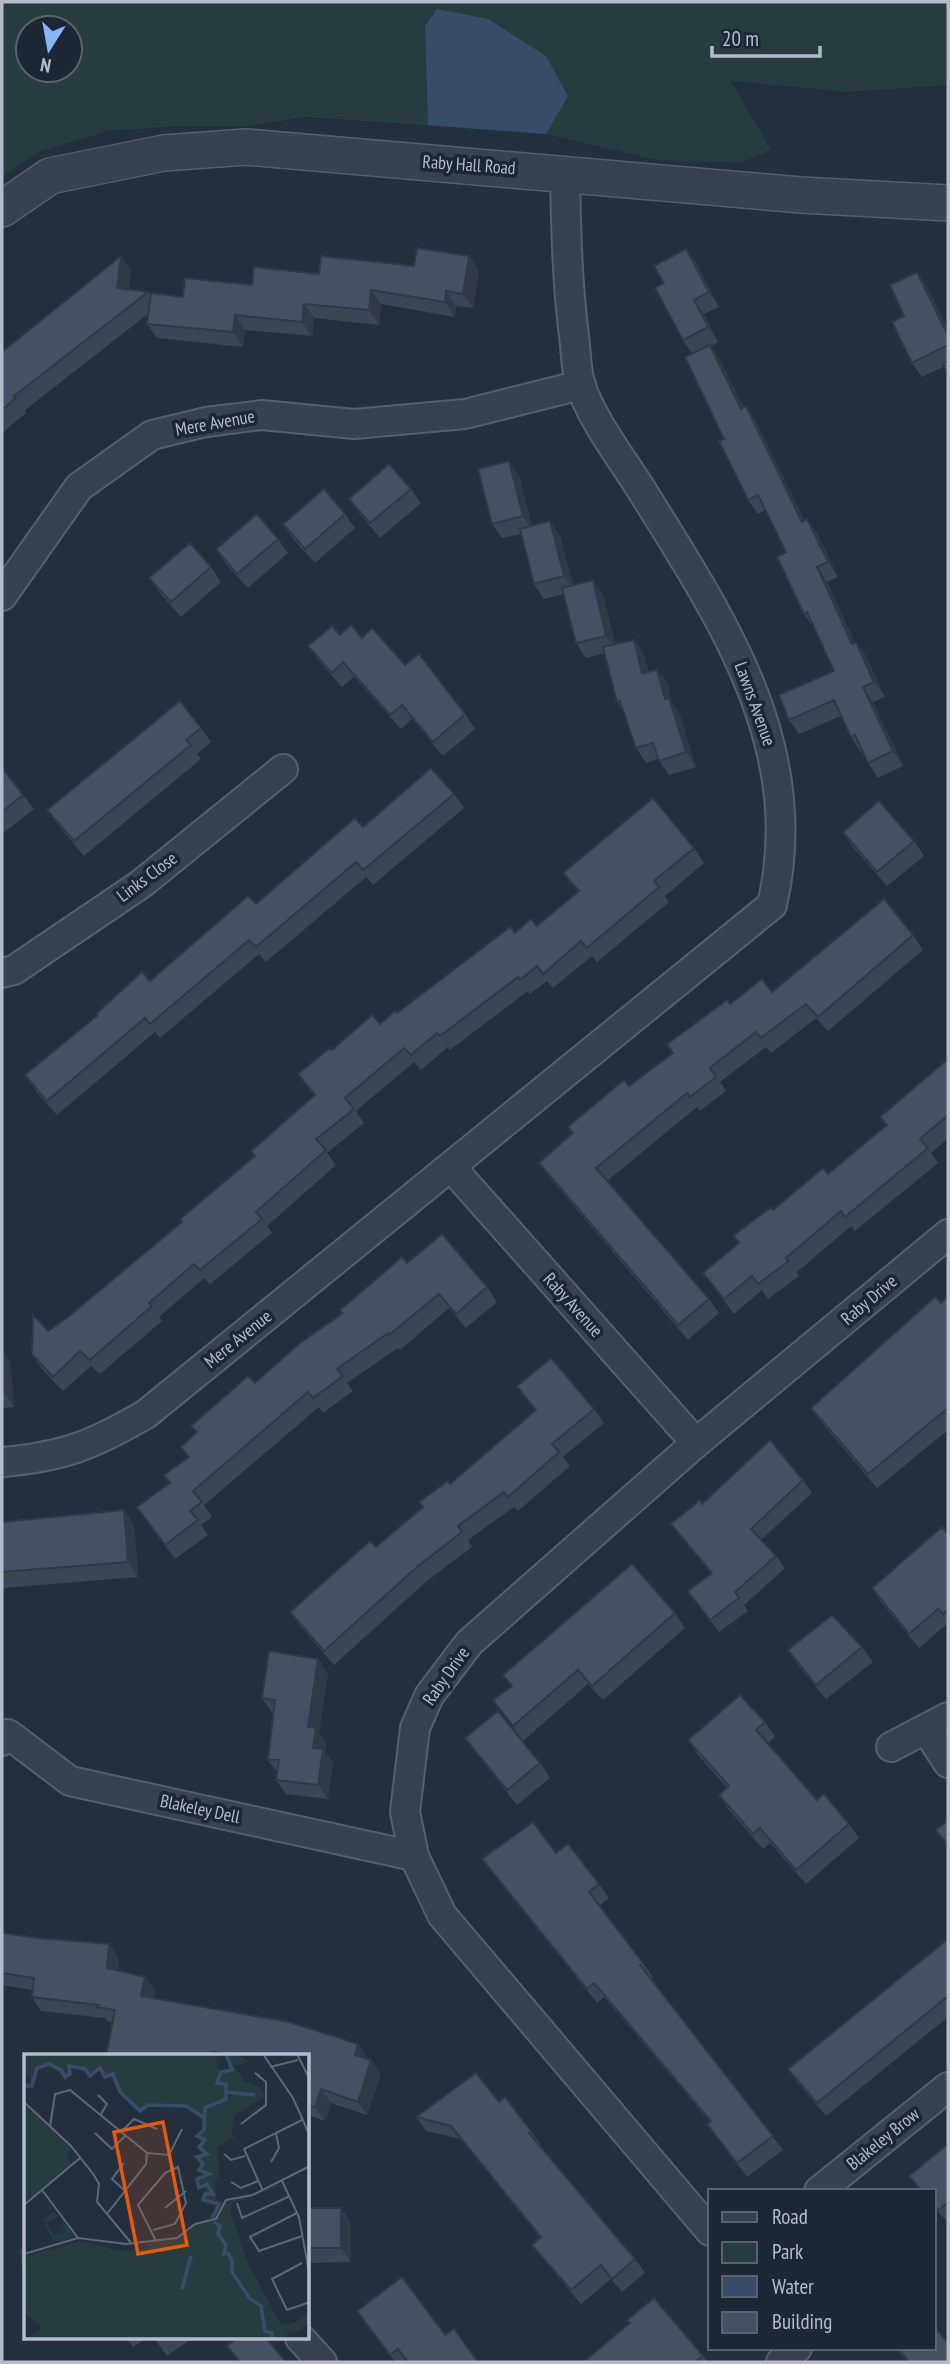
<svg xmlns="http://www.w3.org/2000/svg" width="950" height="2364" font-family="'PT Sans Narrow',sans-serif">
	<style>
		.green { fill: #263c3f; fill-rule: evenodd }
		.water { fill: #394c67 }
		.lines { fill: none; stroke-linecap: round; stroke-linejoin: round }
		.minor-casing { stroke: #565f6c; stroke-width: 32 }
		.tertiary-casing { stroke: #565f6c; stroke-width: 38 }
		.minor { stroke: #38414e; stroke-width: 28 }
		.tertiary { stroke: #38414e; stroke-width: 35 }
		.wall { fill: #3b4654 }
		.shaded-wall { fill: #303945 }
		.building { fill: #455162; stroke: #303945; stroke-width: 2 }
		.labels { text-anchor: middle; stroke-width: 7; stroke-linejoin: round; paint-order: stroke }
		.street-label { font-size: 18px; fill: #b4bcc9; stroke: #1d2633 }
		.inset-river { fill: none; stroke: #394c67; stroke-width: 3.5 }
		.inset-road { fill: none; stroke: #5e6776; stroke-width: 2 }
		.view { fill: #e8590c; fill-opacity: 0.15; stroke: #e8590c; stroke-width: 3.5 }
		.inset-edge { fill: none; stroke: #b4bcc9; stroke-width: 3.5 }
	</style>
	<rect width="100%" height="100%" fill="#242f3e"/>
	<path class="green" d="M2,2H948V85L849,92L731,81L771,150L740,163L657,160L546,134L306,117L249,126H177L108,131L39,152L2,177ZM28,28H70V70H28Z"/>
	<path class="water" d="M437,9L488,19L546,56L568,96L546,134L428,125L425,26Z"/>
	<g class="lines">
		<defs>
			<g id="minor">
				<path d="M2,596L79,487L152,435L206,422L262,415L354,424L465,414L581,385"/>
				<path d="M2,973L14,970L141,884L283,769"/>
				<path d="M451,1167L696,1443"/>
				<path d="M2,1462C63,1457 93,1445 146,1414L772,905C809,746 721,618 641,489C622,459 590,417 580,383C576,369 576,351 574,336C567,281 566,228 565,173"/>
				<path d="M926,1729L948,1763"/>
				<path d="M2,1741L8,1734L70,1781L414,1856"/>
				<path d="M891,1747L948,1717"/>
				<path d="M819,2191L948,2087"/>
				<path d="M710,2231L442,1915L414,1856L405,1812L415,1728L429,1696L469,1643L696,1443L948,1234"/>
				<path d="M300,2338L322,2362"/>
				<path d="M781,2362L797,2348"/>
			</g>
			<path id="tertiary" d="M2,209L50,176L164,153L246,147L801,195L948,203"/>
		</defs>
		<use href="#minor" class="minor-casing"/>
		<use href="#tertiary" class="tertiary-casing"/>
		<use href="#minor" class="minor"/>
		<use href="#tertiary" class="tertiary"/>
	</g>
	<g class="wall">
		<path d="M686,249L697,264L719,307L704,314L718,342L711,346L720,360L743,407L756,421L804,520L817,533L838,577L827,582L855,643L856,642L866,656L885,697L873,702L903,766L878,778L868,763L862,751L861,752L851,737L841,716L799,734L789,720L834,671L814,628L804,614L786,552L766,510L758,514L748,500L724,439L692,354L683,340L664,283Z"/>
		<path d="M414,266L479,270L473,308L456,306L455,317L381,304L379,325L314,318L312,336L245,330L243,347L157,338L147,324L148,314L25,410L26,413L2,433V352L131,270L128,290L148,292L151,297H183L319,274Z"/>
		<path d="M927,287L948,330V373L945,366L922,377L912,363L904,316Z"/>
		<path d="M509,461L519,476L532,526L560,536L573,585L603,595L615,644L634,640L644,654L648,672L657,670L668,685L672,703L679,712L696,767L669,775L658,759L646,763L636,748L624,711L617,702L605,653L586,658L576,643L563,594L544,599L534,584L521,534L502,538L492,524Z"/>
		<path d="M411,489L421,503L380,538L359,513L349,499Z"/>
		<path d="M345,514L355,528L315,563L293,539L283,524Z"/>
		<path d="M278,539L288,553L248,588L226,564L216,549Z"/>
		<path d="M211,567L221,582L181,617L159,592L149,578Z"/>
		<path d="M340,635L362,638L405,665L465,714L475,729L443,756L412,719L401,729L354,677L342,687L319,661L308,646Z"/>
		<path d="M201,728L211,742L197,754L201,759L84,856L57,824L47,810Z"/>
		<path d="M2,769L23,795L34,809L2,834Z"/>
		<path d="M454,794L464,808L373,885L366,877L266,962L259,954L160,1038L155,1032L57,1115L35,1090L25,1075L150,981L363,827Z"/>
		<path d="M843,832L914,841L924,856L887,886L853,847Z"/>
		<path d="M694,848L704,863L665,896L669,902L597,962L592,956L553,988L547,981L530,994L528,991L450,1050L448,1047L421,1070L414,1062L356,1111L364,1123L327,1153L336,1165L267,1226L272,1233L210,1284L204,1278L159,1317L162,1321L100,1374L91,1366L63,1391L42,1369L32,1354L48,1331L67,1318L182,1222L254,1156L251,1151L314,1096L298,1074L332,1050L380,1024L397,1013L515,933L537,926L578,892L563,873Z"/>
		<path d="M913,935L923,950L828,1031L816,1018L771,1053L766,1047L720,1082L726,1091L700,1111L697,1107L607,1181L709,1299L719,1313L688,1340L549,1177L539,1163L573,1134L568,1127L629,1086L673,1053L730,1004L772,992Z"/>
		<path d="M948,1059V1138L931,1153L938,1163L855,1231L851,1226L797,1272L799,1276L768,1299L762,1290L734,1314L703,1273L738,1244L773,1210L828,1174L886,1126L880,1117Z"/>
		<path d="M407,1263L487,1287L497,1302L466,1328L449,1308L400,1350L398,1348L347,1383L353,1391L323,1413L319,1407L204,1505L212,1517L201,1525L208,1535L175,1559L137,1507L170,1483L188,1458L181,1447L197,1433L191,1426L255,1383L342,1313Z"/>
		<path d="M948,1296V1430L877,1488L821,1422L811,1408Z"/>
		<path d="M2,1351L10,1362L14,1407L2,1408Z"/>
		<path d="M517,1386L594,1409L604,1423L563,1457L570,1466L518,1511L514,1507L468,1540L472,1547L428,1580L334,1665L300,1626L290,1612L376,1547L535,1411Z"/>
		<path d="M803,1480L812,1493L761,1540L776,1556L785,1568L744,1605L748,1611L719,1632L688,1591L711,1574L680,1536L671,1524Z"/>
		<path d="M124,1510L134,1525L138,1577L2,1588V1522Z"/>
		<path d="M948,1534V1623L919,1648L881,1602L872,1588Z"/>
		<path d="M675,1613L685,1628L603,1700L588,1684L523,1741L493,1700L511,1686L503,1675Z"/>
		<path d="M862,1647L873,1662L826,1699L798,1665L788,1650Z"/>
		<path d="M328,1673L319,1733L326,1742L325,1752L333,1763L328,1799L286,1794L276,1780L277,1772L268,1760L274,1713H272L262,1698Z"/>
		<path d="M765,1722L775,1737L767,1744L817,1800L849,1824L859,1838L806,1884L770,1843L763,1849L729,1810L719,1795L727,1788L698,1755L688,1740Z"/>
		<path d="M465,1738L540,1763L550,1778L517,1805L475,1752Z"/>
		<path d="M556,1853L599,1884L609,1898L599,1906L643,1963L653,1977L651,1979L783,2150L747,2177L707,2124L710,2122L604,1997L597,2003L492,1873L482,1859Z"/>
		<path d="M2,1933L119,1958L118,1970L155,1990L153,1998L358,2044L367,2059L371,2060L381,2074L367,2115L331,2103L325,2121L308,2115V2056H106L112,2022L107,2021L105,2018L41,2011L32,1997V1990L2,1985Z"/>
		<path d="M948,1939V2017L826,2116L797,2082L788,2069Z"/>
		<path d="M499,2102L531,2131L541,2145L540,2146L635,2259L645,2273L622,2292L611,2279L581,2304L542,2258L532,2245L540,2238L461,2139L426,2131L416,2117Z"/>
		<path d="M948,2144V2223L934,2207V2191H920L909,2176Z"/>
		<path d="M308,2208H341L351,2223V2262L308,2263Z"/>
		<path d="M357,2311L445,2335L454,2329L478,2362H395Z"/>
		<path d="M126,2338H146L133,2347Z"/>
		<path d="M154,2338H193L167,2356Z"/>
		<path d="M895,2348H934L948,2362H907Z"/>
		<path d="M703,2356L707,2362H585Z"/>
	</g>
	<g class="shaded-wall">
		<path d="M686,249L697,264L719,307L709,292Z"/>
		<path d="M121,256L131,270L127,303L117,288Z"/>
		<path d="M469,256L479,270L473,308L463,294Z"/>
		<path d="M917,272L927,287L948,330V336Z"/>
		<path d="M371,290L381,304L379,325L369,310Z"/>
		<path d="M446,291L456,306L455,317L445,302Z"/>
		<path d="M694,300L704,314L718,342L708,327Z"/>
		<path d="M304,304L314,318L312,336L302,322Z"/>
		<path d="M235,315L245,330L243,347L233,332Z"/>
		<path d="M710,345L720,360L751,423L741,409Z"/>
		<path d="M746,406L756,421L812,536L802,522Z"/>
		<path d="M509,461L519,476L533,531L523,516Z"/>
		<path d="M807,519L817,533L838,577L828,562Z"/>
		<path d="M550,521L560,536L575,591L564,576Z"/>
		<path d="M817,567L827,582L862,659L852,644Z"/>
		<path d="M593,580L603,595L616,650L606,636Z"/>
		<path d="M634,640L644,654L653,688L642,673Z"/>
		<path d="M856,642L866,656L885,697L874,682Z"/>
		<path d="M657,670L668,685L672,703L679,712L696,767L686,752L665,699Z"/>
		<path d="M863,687L873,702L903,766L893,751Z"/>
		<path d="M2,1351L10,1362L14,1407L4,1392L2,1372Z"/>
		<path d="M124,1510L134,1525L138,1577L128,1562Z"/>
		<path d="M318,1659L328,1673L319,1733L326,1742L325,1752L333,1763L328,1799L318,1785L313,1748L308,1727Z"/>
		<path d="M109,1944L119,1958L117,1981L107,1968Z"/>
		<path d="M145,1977L155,1990L150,2010L141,1996Z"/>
		<path d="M358,2044L367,2058L364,2068L355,2055Z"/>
		<path d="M371,2060L381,2074L367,2115L358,2102Z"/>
		<path d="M321,2089L331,2103L325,2121L315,2107Z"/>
		<path d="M341,2208L351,2223V2262L341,2248Z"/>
	</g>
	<g class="building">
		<path d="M417,248L469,256L463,294L446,291L445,302L371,290L369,310L304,304L302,322L235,315L233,332L147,324L151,293L183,297L185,278L252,285L254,267L319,274L321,256L414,266Z"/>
		<path d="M686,249L709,292L694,300L708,327L683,340L655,288L664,283L654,266Z"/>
		<path d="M121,256L117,288L148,292L14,396L16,398L2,410V352Z"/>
		<path d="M917,272L948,336V345L912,363L892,322L904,316L890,285Z"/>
		<path d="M710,345L741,409L746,406L802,522L807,519L828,562L817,567L852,644L856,642L874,682L863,687L893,751L868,763L855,735L851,737L834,700L789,720L779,695L834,671L807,612L804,614L777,557L786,552L758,495L748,500L719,441L724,439L685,357Z"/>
		<path d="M948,361V373L943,364Z"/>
		<path d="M509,461L523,516L492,524L478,469Z"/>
		<path d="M389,464L411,489L370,523L349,499Z"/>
		<path d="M324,489L345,514L305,549L283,524Z"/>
		<path d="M257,514L278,539L237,574L216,549Z"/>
		<path d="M550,521L564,576L534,584L520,529Z"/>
		<path d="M190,543L211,567L171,602L149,578Z"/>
		<path d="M593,580L606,636L576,643L562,588Z"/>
		<path d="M351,625L362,638L372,628L405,665L419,654L465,714L433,742L402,705L390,715L343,662L332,673L308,646L332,626L340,635Z"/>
		<path d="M634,640L642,673L657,670L665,699L669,698L686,752L659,761L653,743L636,748L620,701L617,702L603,647Z"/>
		<path d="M180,701L201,728L186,740L191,745L74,841L47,810Z"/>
		<path d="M2,768L23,795L2,812Z"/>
		<path d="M431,768L454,794L363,870L356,862L256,947L249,940L150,1024L145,1018L47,1101L25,1075L98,1015L97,1013L142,972L150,981L248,896L256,904L355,818L363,827Z"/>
		<path d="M653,798L694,848L654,881L659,887L587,948L581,941L543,974L537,966L520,980L518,977L440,1036L437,1033L411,1055L404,1048L345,1098L354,1109L316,1139L326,1150L256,1212L262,1219L200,1270L194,1264L149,1303L152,1306L90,1360L80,1351L53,1377L32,1354L33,1315L48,1331L67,1318L182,1222L180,1219L255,1156L251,1151L315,1095L298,1074L330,1048L332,1050L372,1015L380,1024L395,1011L397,1013L510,927L515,933L531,919L537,926L579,891L563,873Z"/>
		<path d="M879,801L914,841L877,872L843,832Z"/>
		<path d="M884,899L913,935L818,1017L806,1004L761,1038L756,1032L710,1068L716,1077L690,1097L687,1093L596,1168L709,1299L678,1325L539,1163L573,1133L568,1127L624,1080L629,1086L673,1053L667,1044L727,1000L730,1004L762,979L772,992Z"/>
		<path d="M948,1059V1115L920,1139L928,1148L845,1217L841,1211L786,1258L789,1261L758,1284L752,1276L724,1299L703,1273L739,1243L733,1236L771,1207L773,1210L823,1168L828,1174L887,1125L880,1117Z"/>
		<path d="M442,1234L487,1287L456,1314L439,1294L389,1335L388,1333L337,1369L343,1376L313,1398L308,1392L193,1491L202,1502L190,1511L198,1520L165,1545L137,1507L170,1483L164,1475L189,1457L181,1447L197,1432L191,1426L248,1376L255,1383L300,1343L343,1313L340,1310L402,1257L407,1263Z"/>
		<path d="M948,1296V1408L868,1474L811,1408L935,1297L941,1303Z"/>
		<path d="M551,1358L594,1409L552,1444L559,1452L508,1497L504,1492L458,1526L462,1532L418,1566L324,1651L290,1612L370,1541L376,1547L423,1507L419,1502L448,1481L450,1484L536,1410L517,1386Z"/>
		<path d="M2,1372L4,1392H2Z"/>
		<path d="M770,1440L803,1480L751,1529L776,1556L735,1592L739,1598L710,1620L688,1591L712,1573L671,1524L700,1500L702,1504Z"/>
		<path d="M124,1510L128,1562L2,1572V1522Z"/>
		<path d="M942,1527L948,1534V1609L943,1614L938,1609L909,1634L872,1588Z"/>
		<path d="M632,1564L675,1613L592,1686L578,1670L513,1726L493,1700L512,1686L503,1675Z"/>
		<path d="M832,1615L862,1647L816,1685L788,1650Z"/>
		<path d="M269,1651L318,1659L308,1727L316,1728L313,1748L323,1749L318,1785L276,1780L279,1760H268L275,1700L262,1698Z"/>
		<path d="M740,1695L765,1722L756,1730L817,1800L824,1794L849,1824L796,1870L760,1828L753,1834L719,1795L729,1786L688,1740Z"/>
		<path d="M498,1711L540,1763L507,1790L465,1738Z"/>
		<path d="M948,1820V1845L936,1830Z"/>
		<path d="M533,1822L556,1853L568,1844L599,1884L589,1892L643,1963L640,1965L773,2136L737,2163L707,2124L711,2121L594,1983L587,1989L482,1859Z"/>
		<path d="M2,1933L38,1938L109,1944L107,1968L145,1977L141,1996L289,2022L358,2044L355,2055L371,2060L358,2102L321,2089L315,2107L308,2105V2056H240L212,2052L211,2056H106L115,2010L97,2007L99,2005L32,1997L34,1978L2,1973Z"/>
		<path d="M948,1939V1996L817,2103L788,2069Z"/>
		<path d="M476,2073L499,2102L505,2097L531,2131L529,2133L635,2259L612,2279L601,2265L571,2290L532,2245L541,2237L451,2126L416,2117Z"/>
		<path d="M948,2144V2202L939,2210L934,2205V2191H922L909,2176Z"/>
		<rect x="308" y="2208" width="33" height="40"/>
		<path d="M26,2249V2284L20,2250Z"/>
		<path d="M402,2277L445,2335L454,2329L478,2362H408L398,2349L390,2355L357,2311Z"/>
		<path d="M654,2298L703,2356L695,2362H585V2361L630,2323L627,2320Z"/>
		<path d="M934,2326L948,2343V2362H909L897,2348H934Z"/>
		<path d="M237,2338H266L286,2362H240L227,2346Z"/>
	</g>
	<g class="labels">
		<g class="street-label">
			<text transform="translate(469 165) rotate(4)" y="6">Raby Hall Road</text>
			<text transform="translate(215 423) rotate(-10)" y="6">Mere Avenue</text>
			<text transform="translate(755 704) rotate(70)" y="6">Lawns Avenue</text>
			<text transform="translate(147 877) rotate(-37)" y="6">Links Close</text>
			<text transform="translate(869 1300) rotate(-40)" y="6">Raby Drive</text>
			<text transform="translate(573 1305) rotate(48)" y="6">Raby Avenue</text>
			<text transform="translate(238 1339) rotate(-39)" y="6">Mere Avenue</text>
			<text transform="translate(446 1676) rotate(-55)" y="6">Raby Drive</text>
			<text transform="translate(200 1809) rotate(12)" y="6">Blakeley Dell</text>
			<text transform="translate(883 2139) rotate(-39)" y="6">Blakeley Brow</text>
		</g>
	</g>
	<g transform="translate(24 2054)">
		<rect width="285" height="285" fill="#242f3e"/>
		<path d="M1,0H191L196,20L208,17L202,0H214L225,8L210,12L220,27L236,33L241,42L211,61L207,77L211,83L193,93L196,119L191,128L192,144L201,149L253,131L257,132L208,149L207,160L223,207L257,271L270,269L285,259V268L275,277L262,280L264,285H3L19,274L0,258V203L56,187L97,197L124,194L123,190L160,183L167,173L191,161L195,151L179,146L181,134H175L173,125L185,121L176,120L179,110L173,103L183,101L175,93L182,88L174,84L179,76L178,67L166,53L124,51L116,57L96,38L89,20L81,23L76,14L66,22L61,14L45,13L46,20L41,23L25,11L13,14L10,32L0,34L7,23L0,18ZM0,49L48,95L42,103L48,110L0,149ZM29,158L35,162L23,169L29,181L41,178L36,163L51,183L30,188L19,166Z" fill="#263c3f"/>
		<path class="inset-river" d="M0,32H8L13,14L25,10L37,16L41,23L46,20L45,12L61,15L66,22L76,14L81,23L89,20L96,38L116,57L124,51L162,52L179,63M202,38L231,41M188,164L195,150L179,146L181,140H189L183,130L175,134L173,125L185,120L175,116L179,110L173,103L183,100L175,93L181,86L173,82L180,76L181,54L202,45V30L193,29L197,18L208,16L202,0M190,168L196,172L194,180L202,191L200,200L204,199L208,207V218L226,245L237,252L241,277L248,279V285M158,235L167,202"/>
		<path class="inset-road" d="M239,0L269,44L286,82M273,0L286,26M246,13L274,6M74,41L83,50L77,60M0,48L47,92L70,121L75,130L73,148L108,190M217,70L242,51V28L231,19L236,22M26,73L31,40L46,36L123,99L122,110L83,160M98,77L110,65L133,75M71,79L88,95L102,81M123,99L145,101L158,75M200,100L207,106L221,102M247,108L255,94L252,79M100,109L88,125L101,137M258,127L275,163L286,224M207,128L217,134L234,127M18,136L54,184M239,137L220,95L278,66M213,149L218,164L266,142M0,151L56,104M141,154L162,137M273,159L226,183L235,197L278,182M129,176L151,170L162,149L154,113L141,119L114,151L132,187M0,200L54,184L102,190L153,184L171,170L192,165L202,146L229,141L286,112M278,209L248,225L263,256L286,248"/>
		<path class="view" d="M139,68L163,191L114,200L90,78Z"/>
		<rect width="285" height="285" class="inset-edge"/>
	</g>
	<rect width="950" height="2364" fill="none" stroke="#b4bcc9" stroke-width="7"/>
	<rect x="708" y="2189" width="228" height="161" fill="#1d2633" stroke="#59626f" stroke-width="2"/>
	<rect x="722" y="2212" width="35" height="10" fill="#38414e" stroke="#59626f" stroke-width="2"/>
	<text x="772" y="2224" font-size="21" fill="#b4bcc9">Road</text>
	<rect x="722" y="2242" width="35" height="21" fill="#263c3f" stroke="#59626f" stroke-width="2"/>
	<text x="772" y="2259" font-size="21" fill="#b4bcc9">Park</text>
	<rect x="722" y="2276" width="35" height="21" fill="#394c67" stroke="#59626f" stroke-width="2"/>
	<text x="772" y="2294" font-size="21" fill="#b4bcc9">Water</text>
	<rect x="722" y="2312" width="35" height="21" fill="#455162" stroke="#59626f" stroke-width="2"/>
	<text x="772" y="2329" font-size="21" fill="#b4bcc9">Building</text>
	<g transform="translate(49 49) rotate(191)"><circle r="33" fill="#1d2633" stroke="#59626f" stroke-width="2"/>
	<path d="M0-5L12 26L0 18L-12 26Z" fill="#8ab4f8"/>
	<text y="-10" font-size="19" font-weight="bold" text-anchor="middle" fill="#b4bcc9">N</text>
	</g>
	<path d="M712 46v10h108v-10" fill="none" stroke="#b4bcc9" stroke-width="3.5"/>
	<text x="722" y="46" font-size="21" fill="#b4bcc9" stroke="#1d2633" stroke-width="5" paint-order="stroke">20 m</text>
</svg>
